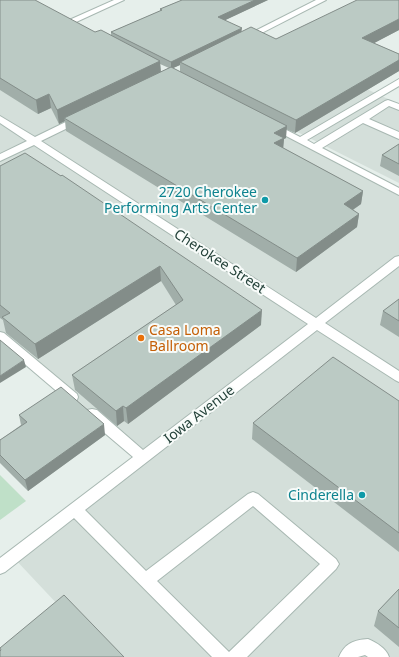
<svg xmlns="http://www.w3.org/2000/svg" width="399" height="657" font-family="'Noto Sans',sans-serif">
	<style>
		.built { fill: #d4dfda }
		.green { fill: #bfe0c8 }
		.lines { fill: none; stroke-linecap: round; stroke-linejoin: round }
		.minor-casing { stroke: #a8b8b2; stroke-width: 2 }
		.minor { fill: #fff; fill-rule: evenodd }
		.wall { fill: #a1aea9; fill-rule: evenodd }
		.shaded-wall { fill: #838d89 }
		.building { fill: #bbcac4; stroke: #838d89 }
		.culture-dot { fill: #0f9aa8; stroke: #f7fbf9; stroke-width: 1.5 }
		.food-dot { fill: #e8710a; stroke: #f7fbf9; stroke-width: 1.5 }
		.labels { text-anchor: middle; stroke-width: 4; stroke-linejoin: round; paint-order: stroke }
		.culture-label { font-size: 14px; fill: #0d838f; stroke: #f7fbf9; text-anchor: end }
		.street-label { font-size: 14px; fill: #24423a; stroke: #f7fbf9 }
		.food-label { font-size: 14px; fill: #c56008; stroke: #f7fbf9; text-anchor: start }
	</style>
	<rect width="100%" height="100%" fill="#e6efeb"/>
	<g class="built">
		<path d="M0,0H27L399,196V657H107L13,557L142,457L0,334Z"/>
		<path d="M263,41L399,104V183L190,78Z"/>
	</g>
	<path class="green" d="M0,475L26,501L0,520Z"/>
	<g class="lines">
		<defs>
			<g id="minor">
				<path d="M114,0H124L74,23H71L67,21Z"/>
				<path d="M316,0H326L248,40H245L241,38Z"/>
				<path d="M399,79V86L307,140L314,144L385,101L388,100L399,104V110L389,106L369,119L399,132V139L363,123L322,148L399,188V195L267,126L272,123L275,124L300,137Z"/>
				<path d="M0,116L35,137L76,117H82L84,119L82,121L41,141L316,318L395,257L399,256V266L325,323L399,371V382L395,380L317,330L85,510L146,571L248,494L253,492L258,494L336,559L339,564L336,569L247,657H212L74,518L5,572L0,574V558L133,457L87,418L85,414L87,410L92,409L97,410L143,450L308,324L34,145L0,161V154L27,141L0,123ZM253,506L320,564L229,652L157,581Z"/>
				<path d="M0,332L4,333L77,394L78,397L77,400L72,402L67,400L0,343Z"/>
				<path d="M368,639C377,643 386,648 389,657H368L365,655L358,657H339C345,643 354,640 368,639Z"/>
			</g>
		</defs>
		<use href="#minor" class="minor-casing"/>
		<use href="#minor" class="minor"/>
	</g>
	<g class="wall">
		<path d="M0,0L95,32L111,35V32L160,11V9L182,0H268L225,20L241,32L276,39L399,0V30L374,43L399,54V71L295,133L286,129V138L284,139L283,148L363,191L361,204L353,210L359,214L357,227L296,272L66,131L65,121L59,124L51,108L38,114L0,90ZM160,64L169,68L161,72ZM180,65V72L173,68Z"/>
		<path d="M399,144V176L380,166L382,155Z"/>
		<path d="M0,166L261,325L128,424L124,421L117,426L75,390L72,375L176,305L161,281L38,359L6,333L3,320L0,318Z"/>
		<path d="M399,299V337L380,325L383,311Z"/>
		<path d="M399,401V552L252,439L253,423Z"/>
		<path d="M19,415L105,435L28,491L0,463V440L21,425Z"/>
		<path d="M399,589V647L374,626L378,611Z"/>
	</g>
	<g class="shaded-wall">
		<path d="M255,0H268L217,24L218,17Z"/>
		<path d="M399,19V30L361,50L362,38Z"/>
		<path d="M242,28L241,35L180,62V65L171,69V62Z"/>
		<path d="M399,60V71L295,133L296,120Z"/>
		<path d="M160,61L161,74L64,118L65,121L59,124L57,110Z"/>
		<path d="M49,94L51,108L38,114L36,100Z"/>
		<path d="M287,126L286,138L284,139L283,150L273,156L274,133Z"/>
		<path d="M363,191L361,204L342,217L344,204Z"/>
		<path d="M359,214L357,227L296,272L297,258Z"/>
		<path d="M160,266L161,281L38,359L35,344Z"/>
		<path d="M262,310L261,325L128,424L126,408Z"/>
		<path d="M24,360L26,367L0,383V376Z"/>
		<path d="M123,406L124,421L117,426L116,411Z"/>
		<path d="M104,424L105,435L28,491L25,480Z"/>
	</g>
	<g class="building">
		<path d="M0,0H35L95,32L101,30L160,61L57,110L49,94L36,100L0,78Z"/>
		<path d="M182,0H255L218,17L242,28L171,62L111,32L162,10L160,9Z"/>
		<path d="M357,0H399V19L362,38L399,54V60L296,120L180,62L251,27L276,39Z"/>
		<path d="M171,67L287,126L274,133L284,138L274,143L363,191L344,204L359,214L297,258L64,118Z"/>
		<path d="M399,144V164L382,155Z"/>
		<path d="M25,153L61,176L62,175L262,310L126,408L123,406L116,411L72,375L183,300L160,266L35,344L2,317L10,313L0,305V166Z"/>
		<path d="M399,299V321L383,311Z"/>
		<path d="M0,340L24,360L0,376Z"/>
		<path d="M333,357L399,401V533L253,423Z"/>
		<path d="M61,387L104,424L25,480L0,455V440L27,422L19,415Z"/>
		<path d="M399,589V628L378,611Z"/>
		<path d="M64,595L124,657H0V651L1,650L0,648Z"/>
	</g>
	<g class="culture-dot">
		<circle cx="265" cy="200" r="4"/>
		<circle cx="362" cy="495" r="4"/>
	</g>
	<circle class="food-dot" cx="141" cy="338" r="4"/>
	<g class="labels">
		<g class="culture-label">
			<text x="257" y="197">2720 Cherokee<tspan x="257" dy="16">Performing Arts Center</tspan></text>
			<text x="354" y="500">Cinderella</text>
		</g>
		<g class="street-label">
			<text transform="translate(220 261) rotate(33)" y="5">Cherokee Street</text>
			<text transform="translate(199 414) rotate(-38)" y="5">Iowa Avenue</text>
		</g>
		<g class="food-label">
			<text x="149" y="335">Casa Loma<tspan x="149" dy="16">Ballroom</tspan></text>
		</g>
	</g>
</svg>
